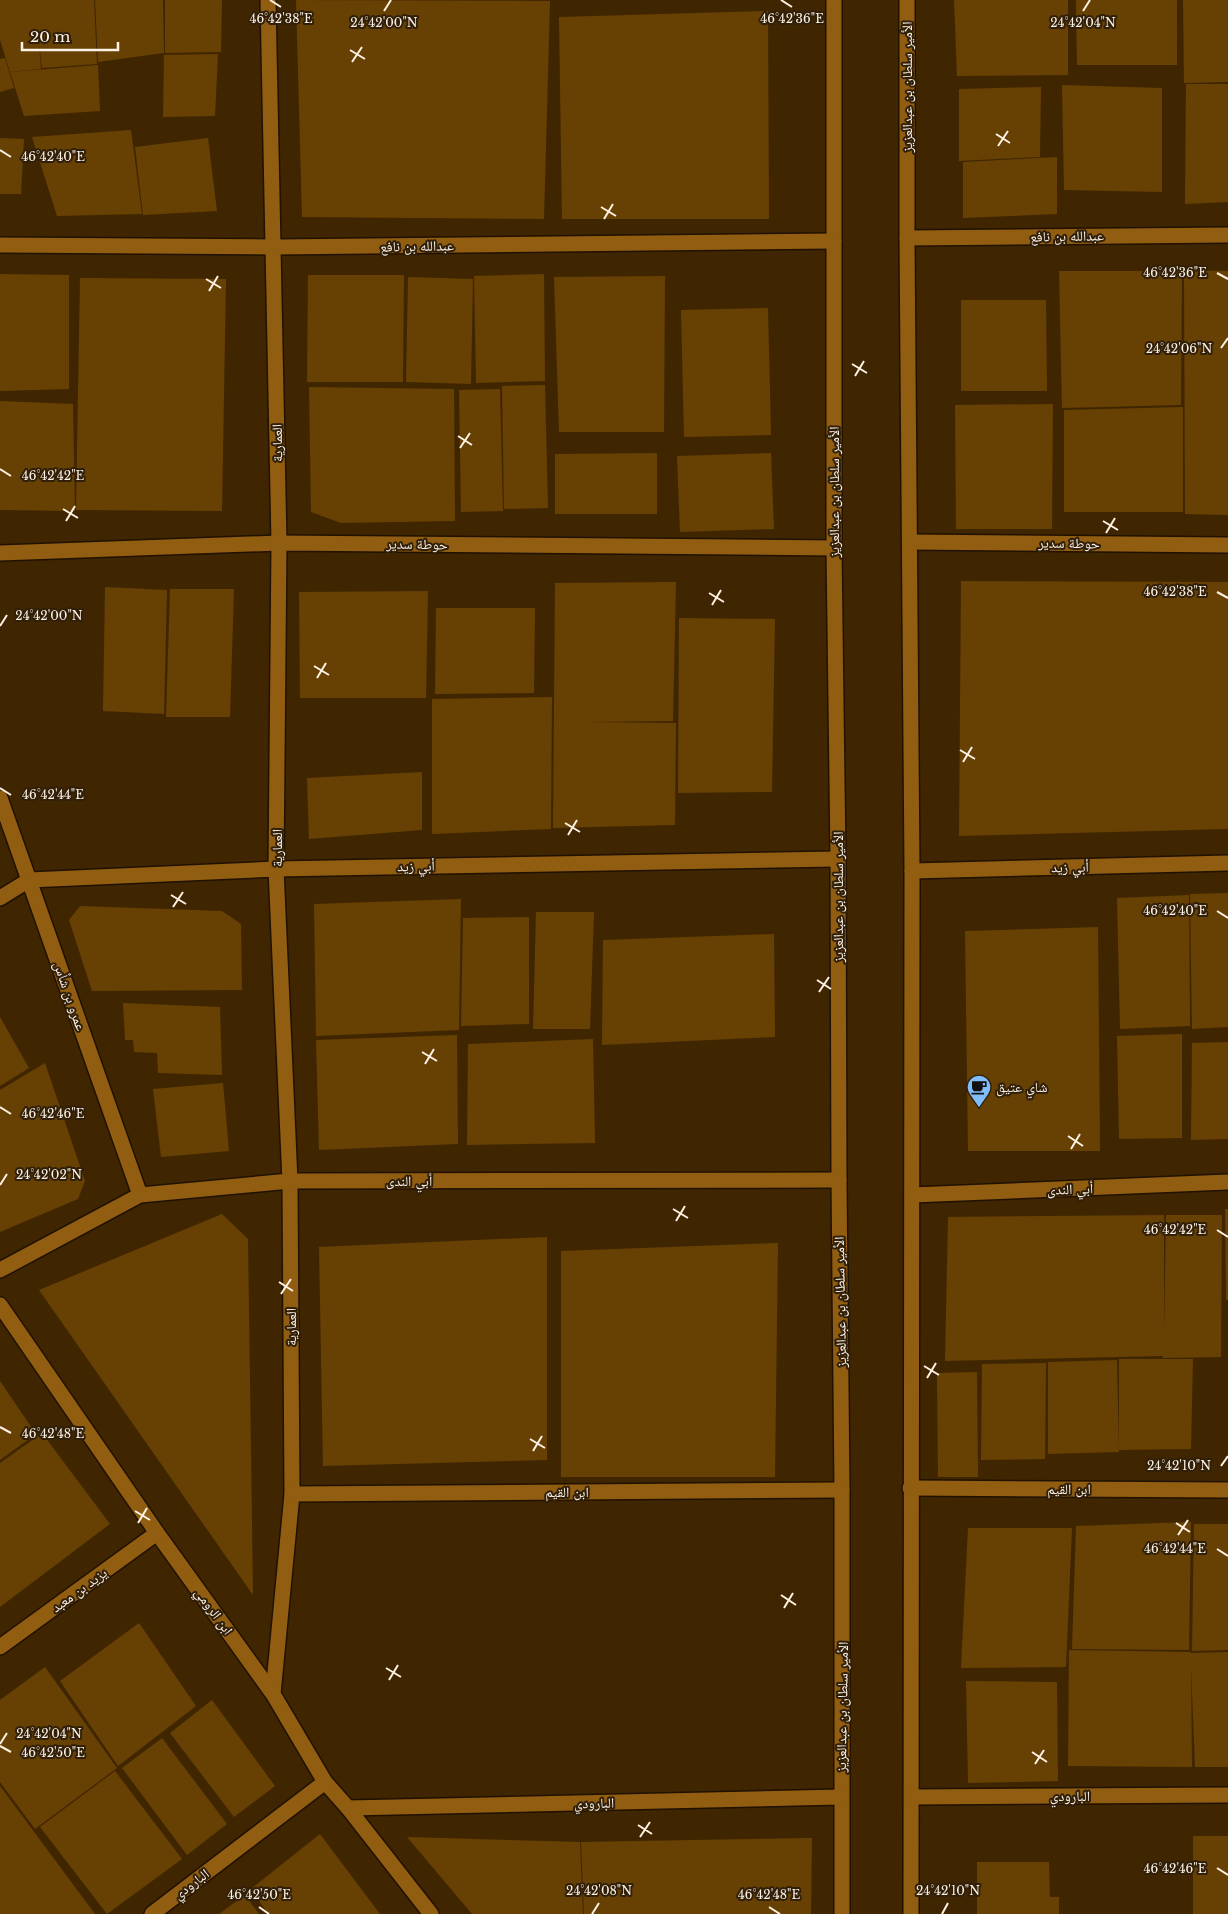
<svg xmlns="http://www.w3.org/2000/svg" width="1228" height="1914" font-family="'Libre Baskerville','Noto Naskh Arabic',serif">
	<style>
		.building { fill: #674004 }
		.lines { fill: none; stroke-linecap: round; stroke-linejoin: round }
		.minor-casing { stroke: #211100; stroke-width: 18 }
		.minor { stroke: #915d11; stroke-width: 15 }
		.ticks { fill: none; stroke: #fef2e5; stroke-width: 2 }
		.labels { text-anchor: middle; stroke-width: 4; stroke-linejoin: round; paint-order: stroke }
		.street-label { font-size: 14px; fill: #fef2e5; stroke: #301f09 }
		.poi-label { font-size: 14px; fill: #fef2e5; stroke: #301f09; text-anchor: start }
		.ticks-label { font-size: 12px; text-anchor: middle; fill: #fef2e5; stroke: #301f09; stroke-width: 4; stroke-linejoin: round; paint-order: stroke }
	</style>
	<rect width="100%" height="100%" fill="#402600"/>
	<g class="building">
		<path d="M0,0H94L97,64L42,68L39,43L41,69L10,72L0,40Z"/>
		<path d="M95,0H163L164,53L98,62Z"/>
		<path d="M165,0H222L221,52L165,53Z"/>
		<path d="M296,0L550,1L544,219L302,217Z"/>
		<path d="M954,0H1068V75L957,76Z"/>
		<path d="M1076,0H1177V65H1077Z"/>
		<path d="M1183,0H1228V82L1184,83Z"/>
		<path d="M768,11L769,219H562L559,17Z"/>
		<path d="M218,54L215,116L163,117L164,55Z"/>
		<path d="M5,58L14,88L0,92V59Z"/>
		<path d="M98,65L100,111L24,116L10,72Z"/>
		<path d="M1186,84H1228V202L1185,204Z"/>
		<path d="M1062,85L1162,88V192L1064,190Z"/>
		<path d="M1041,87L1040,157L959,161V89Z"/>
		<path d="M131,130L142,214L57,216L32,137Z"/>
		<path d="M0,138L24,139L21,194H0Z"/>
		<path d="M208,138L217,211L143,215L135,147Z"/>
		<path d="M1057,157V214L963,218V162Z"/>
		<path d="M1184,270L1228,271V515L1185,514Z"/>
		<path d="M1059,271H1182L1181,405L1062,408Z"/>
		<path d="M0,274L69,275V389L0,391Z"/>
		<path d="M544,274L545,381L476,383L474,276Z"/>
		<path d="M308,275H404L403,382H307Z"/>
		<path d="M665,276L664,432H559L554,277Z"/>
		<path d="M408,277L473,279L471,384L406,382Z"/>
		<path d="M80,278L226,279L222,511L76,510Z"/>
		<path d="M961,300H1046L1047,391H961Z"/>
		<path d="M768,308L771,435L684,437L681,310Z"/>
		<path d="M545,385L548,508L504,509L502,386Z"/>
		<path d="M309,387L454,389L455,521L341,523L311,512Z"/>
		<path d="M500,389L503,511L461,512L459,390Z"/>
		<path d="M0,401L73,404L75,511L0,510Z"/>
		<path d="M1053,404L1052,529H956L955,405Z"/>
		<path d="M1183,407V512H1064V410Z"/>
		<path d="M657,453V514H555V454Z"/>
		<path d="M771,453L774,529L680,532L677,456Z"/>
		<path d="M961,581L1228,582V829L959,836Z"/>
		<path d="M676,582L673,721L588,722L676,723L675,825L553,828L555,583Z"/>
		<path d="M105,587L167,590L164,714L103,711Z"/>
		<path d="M170,589H234L230,717H166Z"/>
		<path d="M428,591L426,698H300L299,592Z"/>
		<path d="M436,608H535L534,693L435,694Z"/>
		<path d="M679,618L775,619L772,792L678,793Z"/>
		<path d="M552,697L551,829L432,834V699Z"/>
		<path d="M422,772V830L309,839L307,778Z"/>
		<path d="M1228,893V1027L1192,1029L1190,894Z"/>
		<path d="M1189,895L1190,1026L1120,1029L1117,898Z"/>
		<path d="M461,899L459,1030L316,1036L314,904Z"/>
		<path d="M80,906L222,911L241,924L242,990L92,991L69,920Z"/>
		<path d="M536,912H594L590,1029H533Z"/>
		<path d="M529,917V1024L461,1026L463,918Z"/>
		<path d="M1098,927L1100,1151H968L965,931Z"/>
		<path d="M774,934L775,1037L602,1045L603,940Z"/>
		<path d="M123,1003L220,1007L222,1075L158,1073L157,1053L134,1052L133,1040H125Z"/>
		<path d="M0,1017L29,1068L0,1086Z"/>
		<path d="M1182,1034V1138L1119,1139L1117,1036Z"/>
		<path d="M457,1035L458,1144L319,1150L316,1040Z"/>
		<path d="M593,1039L595,1143L467,1145L468,1044Z"/>
		<path d="M1228,1042V1139L1191,1140L1192,1043Z"/>
		<path d="M45,1063L85,1181L78,1199L0,1232V1090Z"/>
		<path d="M223,1083L229,1151L161,1157L153,1089Z"/>
		<path d="M1225,1209H1228V1300H1226Z"/>
		<path d="M222,1214L248,1239L253,1595L39,1290Z"/>
		<path d="M1164,1215V1334L1166,1215H1222L1221,1357L1163,1358V1356L945,1361L948,1217Z"/>
		<path d="M547,1237V1460L323,1466L319,1247Z"/>
		<path d="M778,1243L775,1477H561V1251Z"/>
		<path d="M1119,1359H1193L1191,1449L1119,1450Z"/>
		<path d="M1117,1360L1119,1452L1048,1454V1362Z"/>
		<path d="M1046,1363L1045,1459L981,1460L982,1364Z"/>
		<path d="M977,1372L978,1477H938L937,1373Z"/>
		<path d="M0,1381L36,1434L0,1460Z"/>
		<path d="M42,1433L110,1524L0,1607V1463Z"/>
		<path d="M1191,1522L1189,1650L1072,1649L1076,1526Z"/>
		<path d="M1194,1524H1228V1650L1192,1651Z"/>
		<path d="M968,1528H1072L1066,1667L961,1668Z"/>
		<path d="M139,1623L196,1706L118,1766L60,1681Z"/>
		<path d="M1069,1650L1190,1652L1191,1653L1228,1652V1767H1195L1191,1667L1192,1767L1068,1766Z"/>
		<path d="M45,1667L117,1768L35,1829L0,1782V1700Z"/>
		<path d="M966,1681L1057,1682L1058,1781L968,1783Z"/>
		<path d="M212,1700L275,1786L234,1817L170,1733Z"/>
		<path d="M162,1738L227,1824L187,1855L122,1768Z"/>
		<path d="M115,1771L182,1859L107,1914L40,1827Z"/>
		<path d="M0,1786L95,1914H0Z"/>
		<path d="M320,1834L380,1914H268L251,1889Z"/>
		<rect x="1193" y="1836" width="35" height="78"/>
		<path d="M407,1837L580,1842L583,1914H472Z"/>
		<path d="M812,1838L811,1914H584L581,1842Z"/>
		<path d="M977,1862H1049L1050,1897H1059V1914H977Z"/>
		<path d="M245,1895L259,1914H219Z"/>
	</g>
	<g class="lines">
		<defs>
			<g id="minor">
				<path d="M268,0L279,543L276,869L290,1181L292,1494L273,1694"/>
				<path d="M834,0V548L838,859L839,1180L842,1490V1914"/>
				<path d="M907,0V238L912,871L911,1914"/>
				<path d="M907,238L1228,235"/>
				<path d="M0,245L274,247L834,241"/>
				<path d="M910,542L1228,545"/>
				<path d="M0,553L279,543L834,548"/>
				<path d="M0,798L140,1195"/>
				<path d="M912,871L1228,863"/>
				<path d="M0,898L29,880L276,869L838,859"/>
				<path d="M912,1195L1228,1182"/>
				<path d="M0,1270L140,1195L290,1181L839,1180"/>
				<path d="M0,1305L157,1533L273,1694L325,1782L348,1808L431,1914"/>
				<path d="M910,1488L1228,1490"/>
				<path d="M292,1494L842,1490"/>
				<path d="M0,1647L157,1533"/>
				<path d="M912,1797L1228,1795"/>
				<path d="M348,1808L841,1797"/>
				<path d="M152,1914L325,1782"/>
			</g>
		</defs>
		<use href="#minor" class="minor-casing"/>
		<use href="#minor" class="minor"/>
	</g>
	<path class="ticks" d="M270,0L281,7M781,0L792,7M384,11L391,0M1083,11L1090,0M350,50L365,59M352,62L362,47M996,134L1010,143M998,146L1008,131M0,150L11,157M601,207L616,216M604,219L613,204M1217,273L1228,279M206,279L221,288M209,291L218,276M1221,348L1228,338M852,364L867,373M855,376L864,361M458,436L472,445M460,448L470,433M0,469L11,476M63,509L78,518M66,521L75,506M1103,521L1118,530M1106,533L1115,518M1217,592L1228,598M709,593L724,602M712,605L721,590M0,626L7,615M314,666L329,675M317,678L326,663M960,750L975,759M963,762L972,747M0,788L11,795M565,823L580,832M568,835L577,820M171,895L186,904M173,907L183,892M1217,911L1228,918M817,980L831,989M819,992L829,977M422,1052L437,1061M425,1064L434,1049M0,1107L11,1114M1068,1136L1083,1146M1071,1149L1080,1134M0,1185L7,1174M673,1209L688,1218M676,1221L685,1206M1217,1230L1228,1237M279,1282L293,1291M281,1294L291,1279M924,1366L939,1375M927,1378L936,1363M0,1427L11,1433M530,1439L545,1448M533,1451L542,1436M1221,1466L1228,1456M135,1511L150,1520M138,1523L147,1508M1176,1523L1190,1532M1178,1535L1188,1520M1217,1549L1228,1556M781,1595L796,1605M784,1608L793,1593M386,1668L401,1677M389,1680L398,1665M0,1744L7,1733M0,1746L11,1752M1032,1752L1047,1762M1035,1764L1044,1750M638,1825L652,1834M640,1837L650,1822M1217,1868L1228,1875M259,1907L269,1914M769,1907L780,1914M592,1914L599,1903M942,1914L948,1903"/>
	<defs>
		<symbol id="cafe-pin" viewBox="-11 -11 22 30"><path d="M0 17L-7.5 6A9.5 9.5 0 1 1 7.5 6Z" fill="#81bdfa" stroke="#301f09"/><path d="M-5.5-4.5H6V0H3Q3 3.5 0 3.5H-2.5Q-5.5 3.5-5.5 0ZM3-3.2v2h1.7v-2ZM-6 4.5H4V6H-6Z" fill="#111"/></symbol>
	</defs>
	<g fill-rule="evenodd">
		<use href="#cafe-pin" x="965" y="1073" width="28" height="38"/>
	</g>
	<g class="labels">
		<g class="street-label">
			<text transform="translate(907 87) rotate(-90)" y="5">الأمير سلطان بن عبدالعزيز</text>
			<text transform="translate(1067 236) rotate(-1)" y="5">عبدالله بن نافع</text>
			<text transform="translate(417 246) rotate(-1)" y="5">عبدالله بن نافع</text>
			<text transform="translate(277 443) rotate(-91)" y="5">العمارية</text>
			<text transform="translate(834 492) rotate(-90)" y="5">الأمير سلطان بن عبدالعزيز</text>
			<text transform="translate(1069 543) rotate(1)" y="5">حوطة سدير</text>
			<text transform="translate(417 544) rotate(1)" y="5">حوطة سدير</text>
			<text transform="translate(277 848) rotate(-90)" y="5">العمارية</text>
			<text transform="translate(416 866) rotate(-1)" y="5">أبي زيد</text>
			<text transform="translate(1070 867) rotate(-1)" y="5">أبي زيد</text>
			<text transform="translate(838 897) rotate(-90)" y="5">الأمير سلطان بن عبدالعزيز</text>
			<text transform="translate(70 996) rotate(71)" y="5">عمرو بن شأس</text>
			<text x="409" y="1186">أبي الندى</text>
			<text transform="translate(1070 1189) rotate(-2)" y="5">أبي الندى</text>
			<text transform="translate(840 1302) rotate(-91)" y="5">الأمير سلطان بن عبدالعزيز</text>
			<text transform="translate(291 1327) rotate(-90)" y="5">العمارية</text>
			<text x="1069" y="1494">ابن القيم</text>
			<text x="567" y="1497">ابن القيم</text>
			<text transform="translate(79 1590) rotate(-36)" y="5">يزيد بن معبد</text>
			<text transform="translate(214 1611) rotate(54)" y="5">ابن الرومي</text>
			<text transform="translate(842 1707) rotate(-89)" y="5">الأمير سلطان بن عبدالعزيز</text>
			<text x="1070" y="1801">البارودي</text>
			<text transform="translate(594 1803) rotate(-1)" y="5">البارودي</text>
			<text transform="translate(191 1884) rotate(-37)" y="5">البارودي</text>
		</g>
		<g class="poi-label">
			<text x="996" y="1092">شاي عتيق</text>
		</g>
	</g>
	<g class="ticks-label">
		<text x="792" y="23">46°42'36"E</text>
		<text x="281" y="23">46°42'38"E</text>
		<text x="384" y="27">24°42'00"N</text>
		<text x="1083" y="27">24°42'04"N</text>
		<text x="53" y="161">46°42'40"E</text>
		<text x="1175" y="277">46°42'36"E</text>
		<text x="1179" y="353">24°42'06"N</text>
		<text x="53" y="480">46°42'42"E</text>
		<text x="1175" y="596">46°42'38"E</text>
		<text x="49" y="620">24°42'00"N</text>
		<text x="53" y="799">46°42'44"E</text>
		<text x="1175" y="915">46°42'40"E</text>
		<text x="53" y="1118">46°42'46"E</text>
		<text x="49" y="1179">24°42'02"N</text>
		<text x="1175" y="1234">46°42'42"E</text>
		<text x="53" y="1438">46°42'48"E</text>
		<text x="1179" y="1470">24°42'10"N</text>
		<text x="1175" y="1553">46°42'44"E</text>
		<text x="49" y="1738">24°42'04"N</text>
		<text x="53" y="1757">46°42'50"E</text>
		<text x="1175" y="1873">46°42'46"E</text>
		<text x="599" y="1895">24°42'08"N</text>
		<text x="948" y="1895">24°42'10"N</text>
		<text x="259" y="1899">46°42'50"E</text>
		<text x="769" y="1899">46°42'48"E</text>
	</g>
	<path d="M22 42v8h96v-8" fill="none" stroke="#fef2e5" stroke-width="2.5"/>
	<text x="30" y="42" font-size="15" fill="#fef2e5" stroke="#301f09" stroke-width="4" paint-order="stroke">20 m</text>
</svg>
